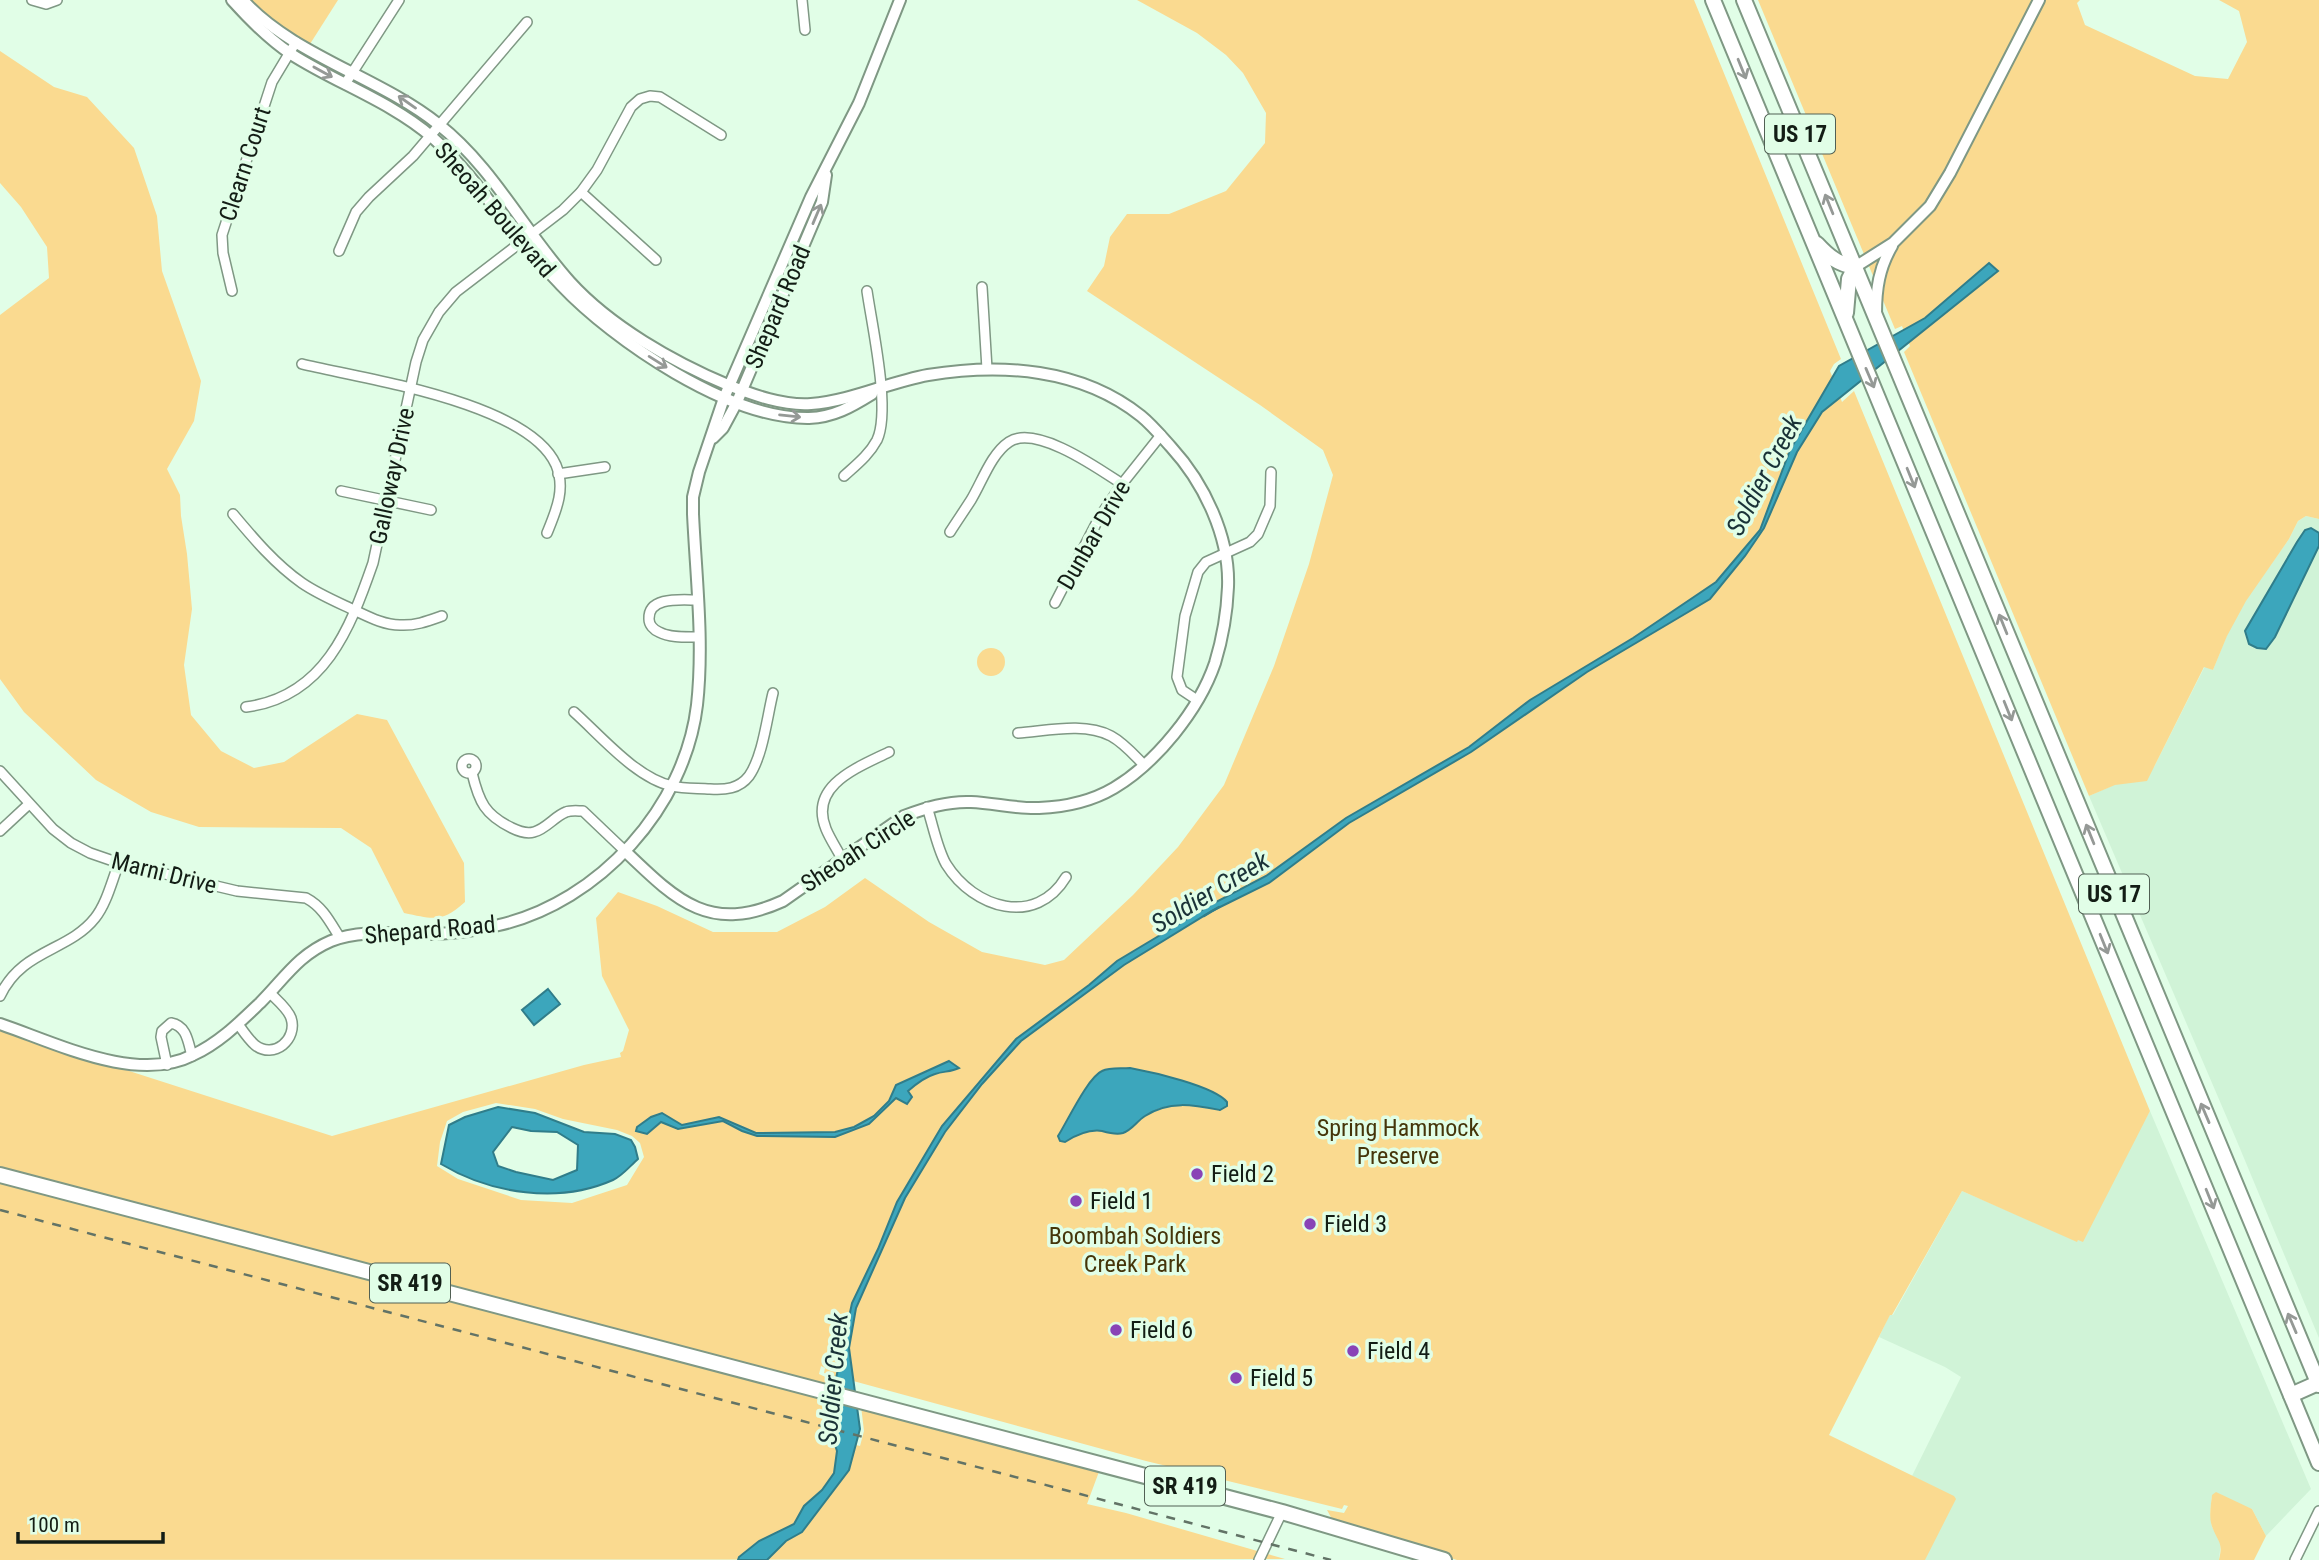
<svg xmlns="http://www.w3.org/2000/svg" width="2319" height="1560" font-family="'Roboto Condensed',sans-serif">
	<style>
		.built { fill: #d0f3d7 }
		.green { fill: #fada90; fill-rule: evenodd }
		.water { fill: #3ca6bc; stroke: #307d8a; stroke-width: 2; fill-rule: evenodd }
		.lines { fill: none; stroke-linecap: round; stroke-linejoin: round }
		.stream { stroke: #307d8a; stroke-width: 2.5 }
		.minor-casing { stroke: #7f9884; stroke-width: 12 }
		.tertiary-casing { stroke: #7f9884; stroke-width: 14 }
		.primary-casing { stroke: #7f9884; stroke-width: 18 }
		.minor { stroke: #fff; stroke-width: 9 }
		.tertiary { stroke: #fff; stroke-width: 10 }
		.primary { stroke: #fff; stroke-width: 14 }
		.rail { stroke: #627366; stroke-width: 2.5; stroke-dasharray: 9 9; stroke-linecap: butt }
		.oneway { stroke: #959996 }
		.poi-dot { fill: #8943b6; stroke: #e1fee7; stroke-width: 2.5 }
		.labels { text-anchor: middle; stroke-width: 7; stroke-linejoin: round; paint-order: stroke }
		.shield { fill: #e1fee7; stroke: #516054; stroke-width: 2 }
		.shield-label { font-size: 23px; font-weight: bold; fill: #131d15 }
		.street-label { font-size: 24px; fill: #131d15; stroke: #e1fee7 }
		.park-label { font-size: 24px; fill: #45350a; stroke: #e1fee7 }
		.poi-label { font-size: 24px; fill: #131d15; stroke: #e1fee7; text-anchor: start }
		.water-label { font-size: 26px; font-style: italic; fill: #1a3237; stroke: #e1fee7 }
	</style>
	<rect width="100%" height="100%" fill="#e1fee7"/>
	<g class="built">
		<path d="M2306,516L2319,519V533L2311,528L2305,530L2297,542L2266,649L2275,637L2319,546V1338L2236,1139L2089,796L2154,767L2205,666L2213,670L2235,615L2289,539L2298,521Z"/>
		<path d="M2150,1111L2311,1489L2266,1536L2252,1509L2212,1495L2210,1512L2212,1527L2221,1541L2219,1560H1923L1954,1497L1912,1476L1961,1377L1945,1367L1879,1337L1890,1314L1893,1315L1962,1191L2077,1241Z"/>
	</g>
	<g class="green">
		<path d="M250,0H338L310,44L268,17Z"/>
		<path d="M1137,0H1694L1841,359L1834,364L1830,371L1842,402L1854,391L2150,1111L2083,1242L2078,1240L2077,1242L1962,1191L1892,1315H1890L1829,1435L1954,1496L1956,1499L1925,1560H1457L1333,1521L1327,1510L1344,1513L1348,1506L1344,1505L1342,1509L1146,1461L824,1373L825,1368L821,1366L819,1374L832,1380L830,1388L0,1170V1029L92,1061L126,1070L332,1136L584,1065L621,1057L620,1053L623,1051L629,1030L602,976L596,918L618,892L657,906L713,932H777L825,907L865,878L929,922L982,952L1045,965L1064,960L1133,895L1178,847L1224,785L1274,666L1309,564L1333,475L1323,450L1260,405L1087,291L1104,266L1110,237L1127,214H1169L1226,191L1265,143L1266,113L1243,73L1226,55L1197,33ZM496,1103L535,1109L563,1119L617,1130L632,1136L640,1143L644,1157L627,1185L572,1203L521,1200L458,1179L437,1166L440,1142L447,1121L463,1112Z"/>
		<path d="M1758,0H2080L2077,3L2085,25L2195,76L2228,79L2247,42L2239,11L2219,0H2319V519L2306,516L2298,521L2289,539L2246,601L2227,636L2213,670L2204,667L2147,781L2115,785L2089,796L1904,352L1910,346L1902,326L1895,329L1882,298V292L1876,283Z"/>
		<path d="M0,51L54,87L87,97L134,148L157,216L162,271L201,381L194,421L167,469L180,495L181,516L187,554L192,609L184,665L191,715L221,751L254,768L284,762L357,714L387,720L464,863L465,902C442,923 433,919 404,913L371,848L341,828L199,827L151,812L96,780L24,712L0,679V315L49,278L47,247L21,207L0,183Z"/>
		<circle cx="991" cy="662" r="14"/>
		<path d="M0,1180L828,1397L823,1420L828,1438L860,1446L864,1431L861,1406L1100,1469L1087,1504L1126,1513L1285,1559L0,1560Z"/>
		<path d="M2216,1492L2252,1509L2266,1536L2254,1560H2219C2223,1543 2219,1543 2213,1529C2208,1518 2211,1505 2212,1495Z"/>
	</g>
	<g class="water">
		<path d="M1989,263L1998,271L1822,412L1797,452L1764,528L1745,556L1710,599L1587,672L1471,752L1349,823L1269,883L1212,911L1124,965L1021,1041L982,1084L945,1132L905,1198L856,1308L849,1348L860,1429L849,1470L802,1532L786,1541L767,1560H738L739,1557L759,1541L794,1524L804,1506L822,1490L834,1473L837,1451L827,1421L852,1303L878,1249L897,1202L942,1126L1016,1039L1089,985L1117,961L1212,904L1266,876L1346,818L1469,747L1530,700L1633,638L1716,582L1760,530L1790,450L1839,366L1925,318Z"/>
		<path d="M2311,528L2319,533V546L2275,637L2266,649L2257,648L2249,644L2245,631L2297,542L2305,530Z"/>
		<path d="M548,989L560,1004L534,1025L522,1010Z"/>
		<path d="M949,1061L959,1068C951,1072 944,1071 935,1074C925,1077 916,1084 908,1091L912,1097L907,1104L896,1098L869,1124L835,1137L757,1136L742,1131L723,1121L678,1129L661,1122L647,1134L636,1131L637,1127L651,1117L662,1113L682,1125L719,1117L756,1133L835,1132L854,1127L874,1116L889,1101L896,1085Z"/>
		<path d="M1130,1068C1152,1072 1214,1086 1227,1102V1106L1220,1110C1194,1105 1169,1100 1145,1116C1137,1121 1132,1130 1123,1133C1116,1135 1109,1133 1102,1131C1089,1129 1076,1135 1065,1142L1060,1141L1058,1136C1067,1122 1088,1077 1102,1071C1110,1067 1121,1069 1130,1068Z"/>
		<path d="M498,1107L535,1113L584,1132L615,1134L631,1140L635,1147L638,1159C630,1166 622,1176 613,1180C559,1204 491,1194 441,1164L449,1125L465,1117ZM512,1127L531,1131L557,1132L578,1145L577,1170L553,1180L516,1172L498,1166L493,1152Z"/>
	</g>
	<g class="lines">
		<path class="stream" d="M1204,916L1219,907"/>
		<defs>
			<g id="minor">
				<path d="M32,0L46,4L57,0"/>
				<path d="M802,0L805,30"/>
				<path d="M345,84L399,0"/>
				<path d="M581,192L656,260"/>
				<path d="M339,251L356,212L369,197L413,156L527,22"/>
				<path d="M982,287L987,369"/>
				<path d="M232,291L223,253L222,235L272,82L296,42"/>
				<path d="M302,364C364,379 528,402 556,465C566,489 556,511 547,533"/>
				<path d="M558,474L605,467"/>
				<path d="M844,476C856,465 869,455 877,440C891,410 872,326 867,291"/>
				<path d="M341,491L431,510"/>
				<path d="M233,514C254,539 275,564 302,583C318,594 337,602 354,610C369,617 384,625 400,625C415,626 428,621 442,616"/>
				<path d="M950,532C957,521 964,511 971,500C982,482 991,454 1009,442C1036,424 1099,469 1122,484"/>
				<path d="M697,600C682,600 648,596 649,619C649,625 654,630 659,632C670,638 686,637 698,637"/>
				<path d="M1055,603L1099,518L1122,484L1161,435"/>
				<path d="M1197,700L1182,690L1177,677L1185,616L1198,572L1206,562L1250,542L1258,534L1270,506L1271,472"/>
				<path d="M246,707C324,697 350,629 373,563L416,362L423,340L439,312L456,292L563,210L581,192L597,170L631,107L640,99L650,96L660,97L721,135"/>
				<path d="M574,712C601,736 636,778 672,786C684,789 698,788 710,789C725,790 739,789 749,776C763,756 767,717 773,693"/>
				<path d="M1018,733C1047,731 1084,722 1111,736C1124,743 1134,755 1144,765"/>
				<circle cx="469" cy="766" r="7"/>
				<path d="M0,771L53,829L71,843L90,853L119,863L237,891L306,898C323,907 330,922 340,938"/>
				<path d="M472,773C479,802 485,815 512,828C518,831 527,834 534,832C546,829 555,816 566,812C571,810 578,811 583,811L626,852"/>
				<path d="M927,807C933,825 937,848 946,864C974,909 1036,927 1066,877"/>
				<path d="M0,831L29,804"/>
				<path d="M842,859C837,849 830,839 826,829C808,785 859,767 889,752"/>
				<path d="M0,996C22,949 68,952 95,918C107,903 112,880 119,863"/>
				<path d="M238,1024C243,1031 249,1040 255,1045C274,1060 298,1039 291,1018C288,1009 277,1000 270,993"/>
				<path d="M167,1065L161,1037L162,1031L171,1023C187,1026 188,1042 192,1056"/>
				<path d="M1259,1560L1282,1512"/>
				<path d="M2295,1560L2319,1511"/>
			</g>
			<g id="tertiary">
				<path d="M232,0C249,19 269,39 291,54C336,83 390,101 432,137C467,168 492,206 521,242C534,257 548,271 561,285C614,341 729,419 809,418C834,417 851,407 872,394"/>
				<path d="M243,0C292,55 379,77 438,124C493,167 524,231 570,282C610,326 673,362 728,385C753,395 784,406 811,404C851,401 889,382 928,375C1001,363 1081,368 1141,416C1152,425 1162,437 1171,447C1204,483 1230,537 1228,587C1227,612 1222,640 1215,663C1199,710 1156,763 1114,788C1092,801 1064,807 1039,808C1017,809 994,803 971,802C947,801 926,808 904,816L783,901C710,934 677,901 626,852"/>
				<path d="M1855,267L1893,243L1930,206L1950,173L2039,0"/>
				<path d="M1876,314C1876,289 1879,268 1892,246"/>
				<path d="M713,438L723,428L737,402L822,202L826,175"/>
				<path d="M0,1024C56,1043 137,1084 193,1055C219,1043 239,1023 260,1003C284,979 298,955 331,941C362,928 403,935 436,934C458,933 479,930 499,925C599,902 685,807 697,705C704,642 696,577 693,514V497L699,472L724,398L811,197L859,103L900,0"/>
			</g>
			<g id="primary">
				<path d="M1713,0L2319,1463"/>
				<path d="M1744,0L2319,1385"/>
				<path d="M1817,244C1829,257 1838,264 1855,267"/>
				<path d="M1846,313L1849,279L1855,267"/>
				<path d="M0,1175L1282,1512L1444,1560"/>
				<path d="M2291,1395L2318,1383"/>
			</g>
		</defs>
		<use href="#minor" class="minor-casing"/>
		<use href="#tertiary" class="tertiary-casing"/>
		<use href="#primary" class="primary-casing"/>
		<use href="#minor" class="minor"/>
		<use href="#tertiary" class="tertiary"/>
		<use href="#primary" class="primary"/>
		<path class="rail" d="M0,1210L1331,1560"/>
	</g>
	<defs><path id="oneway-shaft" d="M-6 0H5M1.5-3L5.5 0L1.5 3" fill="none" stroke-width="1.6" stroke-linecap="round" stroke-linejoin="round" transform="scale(1.75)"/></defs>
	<g class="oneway">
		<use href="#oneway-shaft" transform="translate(1742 69) rotate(68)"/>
		<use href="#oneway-shaft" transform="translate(323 72) rotate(29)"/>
		<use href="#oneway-shaft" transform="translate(407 102) rotate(-145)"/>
		<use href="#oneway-shaft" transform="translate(1829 204) rotate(-112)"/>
		<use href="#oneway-shaft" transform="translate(817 214) rotate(-67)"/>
		<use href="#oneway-shaft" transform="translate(658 362) rotate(32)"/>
		<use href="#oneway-shaft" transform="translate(1870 378) rotate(67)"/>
		<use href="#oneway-shaft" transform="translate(790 416) rotate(6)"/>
		<use href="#oneway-shaft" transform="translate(1911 478) rotate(68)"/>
		<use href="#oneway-shaft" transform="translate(2003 624) rotate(-112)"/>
		<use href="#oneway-shaft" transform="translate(2008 711) rotate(68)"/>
		<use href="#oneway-shaft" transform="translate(2090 834) rotate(-112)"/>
		<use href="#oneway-shaft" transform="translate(2104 944) rotate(68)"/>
		<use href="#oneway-shaft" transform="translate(2205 1113) rotate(-113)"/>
		<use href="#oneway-shaft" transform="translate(2210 1199) rotate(68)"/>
		<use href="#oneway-shaft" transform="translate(2292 1323) rotate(-113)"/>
	</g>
	<g class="poi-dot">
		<circle cx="1197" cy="1174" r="7"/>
		<circle cx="1076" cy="1201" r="7"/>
		<circle cx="1310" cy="1224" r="7"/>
		<circle cx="1116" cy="1330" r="7"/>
		<circle cx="1353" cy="1351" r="7"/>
		<circle cx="1236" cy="1378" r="7"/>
	</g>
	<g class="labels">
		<g class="shield">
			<rect x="1765" y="114.5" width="70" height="39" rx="5"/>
			<rect x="2079" y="874.5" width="70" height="39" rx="5"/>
			<rect x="370" y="1263.5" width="80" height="39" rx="5"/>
			<rect x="1145" y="1466.5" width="80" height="39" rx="5"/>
		</g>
		<g class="shield-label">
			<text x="1800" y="142">US 17</text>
			<text x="2114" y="902">US 17</text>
			<text x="410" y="1291">SR 419</text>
			<text x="1185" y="1494">SR 419</text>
		</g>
		<g class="street-label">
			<text transform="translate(245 164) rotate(-72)" y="8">Clearn Court</text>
			<text transform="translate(495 210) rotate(49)" y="8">Sheoah Boulevard</text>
			<text transform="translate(778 307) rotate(-67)" y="8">Shepard Road</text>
			<text transform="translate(392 476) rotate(-78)" y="8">Galloway Drive</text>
			<text transform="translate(1094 535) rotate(-60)" y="8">Dunbar Drive</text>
			<text transform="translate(858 851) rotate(-33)" y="8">Sheoah Circle</text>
			<text transform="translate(164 873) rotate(14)" y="8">Marni Drive</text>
			<text transform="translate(430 930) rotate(-5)" y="8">Shepard Road</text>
		</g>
		<g class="park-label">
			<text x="1398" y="1136">Spring Hammock<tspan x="1398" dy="28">Preserve</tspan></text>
			<text x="1135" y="1244">Boombah Soldiers<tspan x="1135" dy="28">Creek Park</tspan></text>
		</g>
		<g class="poi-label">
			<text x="1211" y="1182">Field 2</text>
			<text x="1090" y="1209">Field 1</text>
			<text x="1324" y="1232">Field 3</text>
			<text x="1130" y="1338">Field 6</text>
			<text x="1367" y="1359">Field 4</text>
			<text x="1250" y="1386">Field 5</text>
		</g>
		<g class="water-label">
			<text transform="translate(1764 475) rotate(-62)" y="9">Soldier Creek</text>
			<text transform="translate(1210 892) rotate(-31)" y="9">Soldier Creek</text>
			<text transform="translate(833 1379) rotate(-85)" y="9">Soldier Creek</text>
		</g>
	</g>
	<path d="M18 1532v10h145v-10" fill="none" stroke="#131d15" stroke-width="3.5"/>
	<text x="28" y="1532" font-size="21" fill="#131d15" stroke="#e1fee7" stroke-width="5" paint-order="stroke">100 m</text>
</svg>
